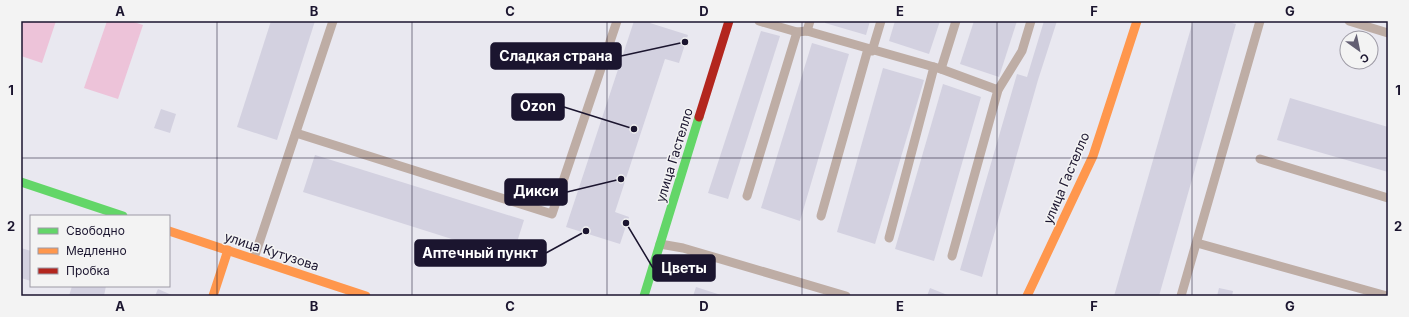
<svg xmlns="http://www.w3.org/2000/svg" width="1409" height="317" font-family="Inter,sans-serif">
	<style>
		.green { fill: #edc3d9 }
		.building { fill: #d3d1e0 }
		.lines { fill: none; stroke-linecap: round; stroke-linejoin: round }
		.lane { stroke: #beada5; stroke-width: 9 }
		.fast { stroke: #63d668; stroke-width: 9 }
		.slow { stroke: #ff974d; stroke-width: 9 }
		.jam { stroke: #b3261e; stroke-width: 9 }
		.grid { fill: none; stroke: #1b152f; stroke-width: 1; stroke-opacity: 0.55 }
		.labels { text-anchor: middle; stroke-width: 3; stroke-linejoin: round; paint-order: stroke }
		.street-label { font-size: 13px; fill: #1b152f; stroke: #f3f3f3 }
		.leader { fill: none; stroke: #1b152f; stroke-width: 1.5 }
		.callout-dot { fill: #1b152f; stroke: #f3f3f3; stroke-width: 1.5 }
		.callout { fill: #1b152f; stroke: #1b152f; stroke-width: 1.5 }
		.callout-label { font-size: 14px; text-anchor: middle; font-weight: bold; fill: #fff }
		.neatline { fill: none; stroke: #1b152f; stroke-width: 1.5 }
		.grid-label { font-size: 13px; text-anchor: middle; font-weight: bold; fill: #1b152f }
	</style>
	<rect width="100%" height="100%" fill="#e9e8f0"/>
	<g class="green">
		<path d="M21,21H56L42,63L21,56Z"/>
		<path d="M107,21H131L143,25L118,99L84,88Z"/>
	</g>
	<g class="building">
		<path d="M271,21H315L277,140L237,127Z"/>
		<path d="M634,21H651L650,23L688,35L679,63L665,59L615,212L629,217L620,244L566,227Z"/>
		<path d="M825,21H870L866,35L825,23Z"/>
		<path d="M895,21H940L929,54L889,41Z"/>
		<path d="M974,21H1017L999,77L960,64Z"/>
		<path d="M1044,21H1057L1038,80L982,277L960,270L1017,74L1027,77Z"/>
		<path d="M1193,21H1225L1236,24L1159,296H1114Z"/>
		<path d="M761,31L780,36L728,199L708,193Z"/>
		<path d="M812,43L849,54L800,221L761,208Z"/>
		<path d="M883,68L924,80L875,244L837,232Z"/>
		<path d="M943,84L981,97L934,261L895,249Z"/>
		<path d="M1290,98L1388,127V172L1277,140Z"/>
		<path d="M161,109L176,114L170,133L154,128Z"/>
		<path d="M315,155L524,220L512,258L303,192Z"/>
		<path d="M21,248L31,251V281L21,278Z"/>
		<path d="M72,286H106L104,296H69Z"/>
		<path d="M696,287L724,296H693Z"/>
		<path d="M930,288L950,296H927Z"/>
		<path d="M1219,288L1233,291L1232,296H1217Z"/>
		<path d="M158,289L174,296H155Z"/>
	</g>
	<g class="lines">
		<g class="lane">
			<path d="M759,21L797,32L807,31L941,69L998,90"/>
			<path d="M1349,21L1388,33"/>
			<path d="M807,31L810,21"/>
			<path d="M872,51L881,21"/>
			<path d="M941,69L956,21"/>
			<path d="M296,133L552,214L617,21"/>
			<path d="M1260,159L1388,198"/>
			<path d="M747,196L797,32"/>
			<path d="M821,216L868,49"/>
			<path d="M889,238L934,67"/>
			<path d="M1197,243L1387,296"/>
			<path d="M660,244L683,248L846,296"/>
			<path d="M952,256L998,90L1022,51L1031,21"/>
			<path d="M254,258L333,21"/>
			<path d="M1181,296L1260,21"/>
		</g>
		<g class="fast">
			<path d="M21,182L123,216"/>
			<path d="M644,296L699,117"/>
		</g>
		<g class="slow">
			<path d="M169,231L366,296"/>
			<path d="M213,296L228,250"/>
			<path d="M1027,296L1093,156L1137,21"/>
		</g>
		<path class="jam" d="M699,117L729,21"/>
	</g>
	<path class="grid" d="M217,21V296M412,21V296M607,21V296M802,21V296M997,21V296M1192,21V296M21,158H1388"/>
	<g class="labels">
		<g class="street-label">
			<text transform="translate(674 155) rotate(-73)" y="5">улица Гастелло</text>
			<text transform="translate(1066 178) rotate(-67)" y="5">улица Гастелло</text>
			<text transform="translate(272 251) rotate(18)" y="5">улица Кутузова</text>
		</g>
	</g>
	<path class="leader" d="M685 42L621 56M634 129L564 107M621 179L567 192M586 231L546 253M626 223L653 268"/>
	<g class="callout-dot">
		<circle cx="685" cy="42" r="4"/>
		<circle cx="634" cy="129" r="4"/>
		<circle cx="621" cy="179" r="4"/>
		<circle cx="586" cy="231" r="4"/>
		<circle cx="626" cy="223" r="4"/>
	</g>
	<g class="callout">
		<rect x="491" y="43" width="130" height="26" rx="4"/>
		<rect x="512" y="94" width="52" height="26" rx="4"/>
		<rect x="505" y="179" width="62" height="26" rx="4"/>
		<rect x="415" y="240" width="131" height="26" rx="4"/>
		<rect x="653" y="255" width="62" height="26" rx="4"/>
	</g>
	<g class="callout-label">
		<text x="556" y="61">Сладкая страна</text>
		<text x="538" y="111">Ozon</text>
		<text x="536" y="196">Дикси</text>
		<text x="480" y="258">Аптечный пункт</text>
		<text x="684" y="273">Цветы</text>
	</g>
	<rect width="1409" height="317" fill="none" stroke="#f3f3f3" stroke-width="44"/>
	<rect x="30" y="215" width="140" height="72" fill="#f3f3f3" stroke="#9d9aa5"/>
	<rect x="38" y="228" width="20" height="6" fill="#63d668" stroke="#9d9aa5"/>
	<text x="66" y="235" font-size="12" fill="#1b152f">Свободно</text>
	<rect x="38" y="248" width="20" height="6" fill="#ff974d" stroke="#9d9aa5"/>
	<text x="66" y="255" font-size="12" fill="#1b152f">Медленно</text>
	<rect x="38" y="268" width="20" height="6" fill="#b3261e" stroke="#9d9aa5"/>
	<text x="66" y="275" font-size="12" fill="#1b152f">Пробка</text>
	<g transform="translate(1359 50) rotate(147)"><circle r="19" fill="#f3f3f3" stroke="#9d9aa5"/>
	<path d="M0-3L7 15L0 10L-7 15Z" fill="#635f73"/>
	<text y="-6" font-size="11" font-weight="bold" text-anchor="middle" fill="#1b152f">С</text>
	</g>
	<rect x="22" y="22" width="1365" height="273" class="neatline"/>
	<g class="grid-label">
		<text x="120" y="16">A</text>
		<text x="314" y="16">B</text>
		<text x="510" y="16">C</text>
		<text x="704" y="16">D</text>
		<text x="900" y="16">E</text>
		<text x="1094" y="16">F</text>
		<text x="1290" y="16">G</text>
		<text x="11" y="95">1</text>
		<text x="1398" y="95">1</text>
		<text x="11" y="231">2</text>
		<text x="1398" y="231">2</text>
		<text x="120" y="311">A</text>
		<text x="314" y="311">B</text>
		<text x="510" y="311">C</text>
		<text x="704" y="311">D</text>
		<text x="900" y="311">E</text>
		<text x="1094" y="311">F</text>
		<text x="1290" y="311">G</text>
	</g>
</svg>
